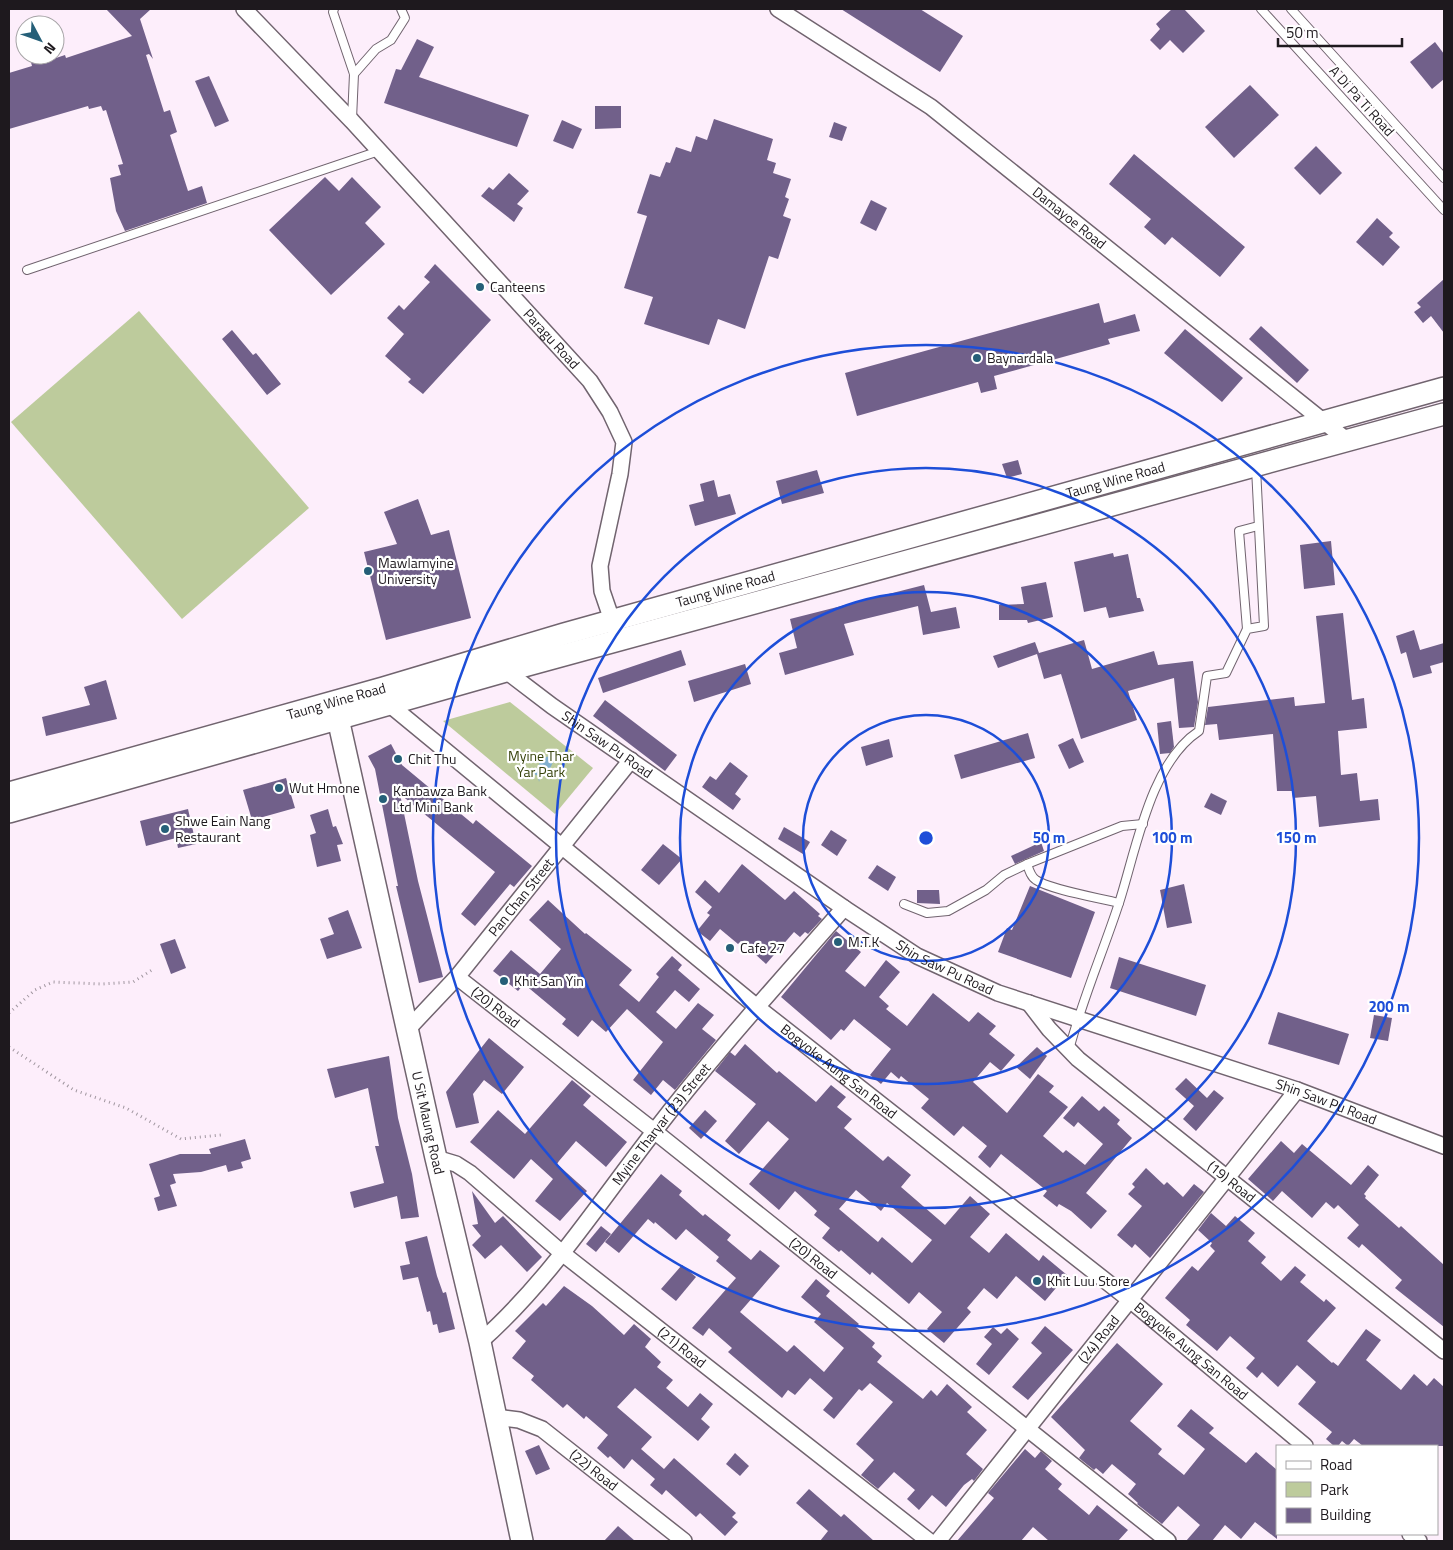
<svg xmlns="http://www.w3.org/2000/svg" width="1453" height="1550" font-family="'Titillium Web',sans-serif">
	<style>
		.green { fill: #bdcb9c }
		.water { fill: #82b0cf }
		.building { fill: #71608a; fill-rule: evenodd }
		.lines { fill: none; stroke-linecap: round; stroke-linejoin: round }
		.lane-casing { stroke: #71646f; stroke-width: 10 }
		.street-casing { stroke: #71646f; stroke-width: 18 }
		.secondary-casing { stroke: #71646f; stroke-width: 24 }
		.path { stroke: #a197a0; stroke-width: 3; stroke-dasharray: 1 4; stroke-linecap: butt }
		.lane { stroke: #fff; stroke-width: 8 }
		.street { stroke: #fff; stroke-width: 15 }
		.secondary { stroke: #fff; stroke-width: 21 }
		.ring { fill: none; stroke: #1d4ed8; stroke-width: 2.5 }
		.poi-dot { fill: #255f78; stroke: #fff; stroke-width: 2 }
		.labels { text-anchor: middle; stroke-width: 4.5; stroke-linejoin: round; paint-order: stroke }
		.street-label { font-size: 14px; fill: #1e191e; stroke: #fff }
		.poi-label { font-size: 14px; fill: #1e191e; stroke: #fff; text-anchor: start }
		.park-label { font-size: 14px; fill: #36420a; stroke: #fff }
		.centre { fill: #1d4ed8; stroke: #fff; stroke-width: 2.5 }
		.ring-label { font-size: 15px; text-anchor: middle; font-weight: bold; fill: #1d4ed8; stroke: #fff; stroke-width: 4.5; stroke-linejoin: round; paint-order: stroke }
	</style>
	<rect width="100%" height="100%" fill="#fdeefb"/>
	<g class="green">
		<path d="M139,311L309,508L182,619L11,422Z"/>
		<path d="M510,702L593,768L555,814L443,721Z"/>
	</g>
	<path class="water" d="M550,756L553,762L549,771L541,774L539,782L538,776L530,772L537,769L542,758Z"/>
	<g class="building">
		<path d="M106,9H151L140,19L153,59L149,54L146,55L164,112L170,110L177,132L170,135L188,191L202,186L207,203L125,231L116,211L110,178L121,175L118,165L123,164L106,110L103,111L101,106L89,109L88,106L9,129V73L32,66L29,55H49L50,60L65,55L66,58L132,36Z"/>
		<path d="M841,9H920L963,36L940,72Z"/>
		<path d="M1172,9H1184L1205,31L1183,53L1170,40L1160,50L1150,40L1160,29L1156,24Z"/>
		<path d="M417,39L434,47L419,77L529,115L517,147L384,103L396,69L401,70Z"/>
		<path d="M1435,42L1444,54V79L1432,89L1410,62Z"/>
		<path d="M209,76L229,121L215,127L195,81Z"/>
		<path d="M1250,85L1279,115L1234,158L1205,127Z"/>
		<path d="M595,106H621V128L595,129Z"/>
		<path d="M714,119L773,139L767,160L776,163L773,173L791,179L785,197L789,199L783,216L791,219L778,259L769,256L745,329L718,319L709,345L644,324L653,297L624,288L647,216L637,213L650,174L660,177L666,162L670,163L676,147L691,152L696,136L707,140Z"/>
		<path d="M562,120L582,129L573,149L553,141Z"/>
		<path d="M834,122L847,127L842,141L829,137Z"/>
		<path d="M1316,146L1342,173L1320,195L1294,168Z"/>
		<path d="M1134,154L1245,247L1220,277L1172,237L1165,245L1144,227L1151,219L1109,184Z"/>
		<path d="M509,173L529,191L517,204L523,208L514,222L481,196L489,187L493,190Z"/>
		<path d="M325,177L339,191L352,177L381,207L365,223L385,244L331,295L269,230Z"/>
		<path d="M871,200L887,208L876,231L860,223Z"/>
		<path d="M1377,218L1393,233L1389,237L1400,247L1383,266L1356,242Z"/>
		<path d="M435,264L491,320L423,394L408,382L411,379L385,356L404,334L387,318L399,305L404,310L430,282L424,277Z"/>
		<path d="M1444,279V333L1431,316L1423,323L1414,312L1421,307L1417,303Z"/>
		<path d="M1099,303L1104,323L1135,314L1140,331L1108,339L1110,344L994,376L997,389L981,393L978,382L857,416L845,373Z"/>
		<path d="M1261,326L1309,370L1297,383L1249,339Z"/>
		<path d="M1185,329L1243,378L1222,402L1164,353Z"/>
		<path d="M232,330L253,355L256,353L281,384L267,395L222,339Z"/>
		<path d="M1018,460L1022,474L1007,478L1002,464Z"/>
		<path d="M817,470L824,493L782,504L776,481Z"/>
		<path d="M714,480L718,497L730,494L736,514L695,526L689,505L704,501L700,484Z"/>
		<path d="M418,499L431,535L449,530L471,618L386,640L364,552L397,544L384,512Z"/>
		<path d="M1331,541L1335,585L1304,589L1300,545Z"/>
		<path d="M1113,553L1114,557L1128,554L1137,598H1140L1144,611L1109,618L1106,607L1084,612L1074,562Z"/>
		<path d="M1046,582L1053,617L1028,623L1027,620H999V605L1024,604L1021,587Z"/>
		<path d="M924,585L931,612L956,607L960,628L923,635L918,606L844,624L854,655L785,675L779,653L797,648L790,619Z"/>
		<path d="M1343,613L1352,700L1364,698L1367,728L1338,731L1341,775L1357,773L1360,801L1378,799L1380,820L1319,827L1316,796L1293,798L1292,791H1277L1273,734L1219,740L1217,724L1205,725L1208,707L1294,697L1295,706L1325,703L1316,616Z"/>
		<path d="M1414,630L1420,650L1444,643V662L1430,666L1432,673L1413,678L1406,652L1401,654L1396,636Z"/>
		<path d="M1084,640L1092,669L1154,651L1158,665L1193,661L1198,702L1194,727L1179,728L1174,678L1128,691L1137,720L1081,739L1061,674L1044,679L1037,654L998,668L993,656L1035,642L1039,653Z"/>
		<path d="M681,650L686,665L603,693L598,678Z"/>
		<path d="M745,664L751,684L694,702L688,681Z"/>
		<path d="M106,680L117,719L46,736L42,717L90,705L84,687Z"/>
		<path d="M605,700L677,755L665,771L593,716Z"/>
		<path d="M1171,721L1174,747L1170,753L1160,754L1157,723Z"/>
		<path d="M1028,733L1035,758L961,779L954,755Z"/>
		<path d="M1073,738L1084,762L1069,769L1058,745Z"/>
		<path d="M889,739L893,757L866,766L861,747Z"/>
		<path d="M391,744L402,765L473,824L476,820L532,866L514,887L510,884L475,926L461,914L495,872L400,794L418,881L443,977L419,983L396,886H398L375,769L368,756Z"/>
		<path d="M730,762L748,776L735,794L741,799L733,810L702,787L710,776L716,780Z"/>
		<path d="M286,778L295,808L252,820L243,790Z"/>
		<path d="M1211,793L1227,801L1221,815L1204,807Z"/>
		<path d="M188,809L196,844L178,848L176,838L146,846L140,821Z"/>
		<path d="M328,809L333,827L336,826L343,844L337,845L341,861L317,867L310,835L316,833L310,815Z"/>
		<path d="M784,827L810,842L803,854L778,839Z"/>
		<path d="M831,830L847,840L837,856L821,845Z"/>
		<path d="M1041,842L1044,851L1015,864L1011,856Z"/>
		<path d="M663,844L682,859L659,885L641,870Z"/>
		<path d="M742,864L785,900L794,891L820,914L818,916L822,919L808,934L805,932L800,937L794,932L766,964L741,941L738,944L720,929L710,941L697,931L710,915L707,913L712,907L695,892L705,880L719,893Z"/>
		<path d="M877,865L896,877L888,891L868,878Z"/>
		<path d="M1184,884L1192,923L1167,928L1160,890Z"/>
		<path d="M1030,886L1095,912L1071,978L998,952L1007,928L1012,930Z"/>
		<path d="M917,890H939L940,904L917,903Z"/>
		<path d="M548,900L585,934L586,933L632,970L619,985L639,1002L659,977L656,974L672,956L682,965L678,970L700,989L689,1002L675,990L656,1012L676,1029L698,1003L714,1015L702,1029L716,1040L675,1090L663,1080L651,1095L633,1080L663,1042L627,1009L606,1032L592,1020L578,1037L562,1024L566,1019L524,984L518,991L493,971L511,950L540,974L561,949L529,920Z"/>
		<path d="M348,910L362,948L327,959L320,939L334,934L328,918Z"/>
		<path d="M836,931L861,952L845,971L865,987L886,960L900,972L879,997L889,1006L886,1009L907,1026L933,993L969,1022L978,1012L996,1026L989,1034L1015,1055L1001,1071L990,1062L973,1082L1007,1113L1038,1074L1054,1086L1049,1092L1068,1107L1043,1136L1063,1153L1066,1150L1085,1165L1103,1144L1078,1122L1074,1127L1063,1118L1082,1096L1099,1111L1104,1106L1120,1120L1117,1124L1132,1138L1086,1193L1107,1211L1091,1229L1071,1211L1059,1204L1057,1207L1043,1196L1047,1191L1001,1154L990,1168L978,1157L987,1146L963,1126L954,1136L921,1108L929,1099L901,1076L899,1079L891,1072L881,1084L870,1075L891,1049L854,1019L844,1031L841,1029L831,1040L781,997Z"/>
		<path d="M175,939L186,968L171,974L160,944Z"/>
		<path d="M1119,957L1206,985L1196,1016L1110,988Z"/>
		<path d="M1278,1012L1349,1034L1339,1065L1268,1044Z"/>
		<path d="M1374,1015L1392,1018L1388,1041L1370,1038Z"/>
		<path d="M489,1038L524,1067L502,1094L484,1080L473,1094L479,1123L456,1128L446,1092Z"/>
		<path d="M745,1044L777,1073L779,1071L816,1102L831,1085L846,1097L837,1107L852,1119L844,1128L883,1161L888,1156L911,1175L901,1187L945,1225L970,1196L990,1214L970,1237L989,1253L1006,1233L1039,1261L1043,1255L1067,1275L1045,1301L1016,1276L997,1299L984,1288L967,1308L971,1312L944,1343L927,1329L942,1312L919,1292L909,1304L872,1272L870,1275L841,1250L839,1252L822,1238L830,1228L814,1215L817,1211L795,1191L779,1210L749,1184L789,1139L768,1121L739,1154L725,1141L756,1104L715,1071L730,1052L735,1056ZM856,1190L881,1211L887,1203L932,1240L912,1263L882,1237L878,1242L839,1209Z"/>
		<path d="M1037,1047L1047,1056L1030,1079L1016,1067Z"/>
		<path d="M389,1056L398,1118L412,1174L419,1217L401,1219L397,1196L354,1208L350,1192L384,1183L375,1146H379L368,1088L335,1098L327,1069Z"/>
		<path d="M1186,1078L1207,1098L1214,1090L1224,1098L1196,1131L1183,1119L1194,1106L1175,1089Z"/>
		<path d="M572,1080L591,1096L583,1105L627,1142L606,1167L576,1141L559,1161L557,1164L587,1191L560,1221L535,1201L553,1179L531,1159L514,1179L470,1142L498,1110L525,1134Z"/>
		<path d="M705,1110L717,1121L701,1139L689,1128Z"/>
		<path d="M245,1139L251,1159L241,1162L243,1168L228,1172L226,1165L201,1172L173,1174L176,1183L170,1185L177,1206L158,1211L154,1198L160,1196L149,1164L180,1154H211L209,1149Z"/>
		<path d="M1281,1141L1294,1153L1302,1144L1351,1185L1368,1165L1379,1175L1364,1194L1366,1196L1365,1198L1399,1228L1401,1226L1444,1265V1327L1395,1288L1402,1280L1362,1244L1359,1248L1347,1238L1359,1225L1338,1205L1334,1209L1326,1202L1312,1218L1282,1191L1273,1201L1248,1179Z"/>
		<path d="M1146,1168L1164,1185L1167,1182L1183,1197L1194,1184L1204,1192L1150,1258L1135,1244L1132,1248L1117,1235L1142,1206L1128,1194L1135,1187L1132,1184Z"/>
		<path d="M661,1174L682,1191L679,1195L703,1216L705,1214L731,1235L727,1240L751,1260L760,1250L780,1266L740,1312L787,1352L794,1345L824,1372L844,1348L814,1322L821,1314L801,1297L816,1279L830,1291L826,1296L859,1324L856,1327L875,1343L872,1347L882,1356L877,1362L923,1399L931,1390L937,1396L947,1384L972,1407L967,1412L987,1430L966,1454L983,1469L974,1481L972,1479L964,1485L946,1507L932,1495L919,1510L907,1499L915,1490L894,1472L878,1489L861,1475L874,1460L856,1444L893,1402L870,1383L862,1391L859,1389L834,1419L823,1410L833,1398L810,1378L795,1395L788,1390L782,1398L728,1352L732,1348L709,1328L703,1336L692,1328L736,1278L716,1261L719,1257L686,1229L676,1240L655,1222L654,1224L648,1219L619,1253L605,1242Z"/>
		<path d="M472,1191L495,1223L503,1216L542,1257L527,1272L501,1245L485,1259L472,1245L481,1236L472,1225L478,1224Z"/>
		<path d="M1211,1213L1226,1226L1235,1216L1255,1233L1248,1241L1266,1257L1261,1263L1281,1281L1295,1266L1306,1275L1300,1282L1324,1302L1326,1299L1336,1308L1307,1341L1332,1363L1333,1362L1338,1366L1366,1329L1381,1340L1366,1360L1401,1390L1414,1374L1427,1386L1434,1378L1444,1387V1446H1363L1354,1439L1348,1446L1342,1441L1338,1446H1334L1326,1439L1332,1432L1298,1404L1316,1382L1297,1365L1278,1387L1262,1372L1257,1378L1246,1368L1255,1358L1230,1336L1217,1351L1186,1325L1190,1320L1165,1298L1192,1266L1198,1271L1215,1251L1210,1246L1212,1243L1198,1230Z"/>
		<path d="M601,1226L611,1234L596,1252L586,1244Z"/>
		<path d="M427,1236L437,1276L443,1293L446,1292L455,1329L439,1333L437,1324L433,1325L430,1311L427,1312L418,1277L403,1280L400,1266L410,1264L405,1242Z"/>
		<path d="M682,1265L696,1277L676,1301L661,1289Z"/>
		<path d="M564,1286L592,1306L624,1335L634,1324L651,1339L645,1347L661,1362L657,1367L673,1380L666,1388L688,1407L700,1393L713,1404L701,1419L710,1427L698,1441L635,1388L617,1407L652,1437L641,1449L664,1469L674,1458L736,1513L732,1517L738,1522L725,1536L700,1513L696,1517L666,1490L662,1495L650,1485L655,1479L632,1459L624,1469L610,1456L608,1458L597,1448L608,1435L586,1416L584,1419L567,1404L563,1408L531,1380L534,1376L512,1358L526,1341L515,1331L543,1303L546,1306Z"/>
		<path d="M1045,1326L1073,1350L1028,1400L1012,1387L1042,1353L1031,1343Z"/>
		<path d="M993,1327L1001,1334L1007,1328L1019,1339L989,1375L976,1364L992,1344L984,1337Z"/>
		<path d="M1117,1343L1163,1384L1130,1421L1162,1449L1158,1454L1184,1475L1205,1449L1177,1426L1191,1409L1214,1428L1209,1433L1246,1463L1256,1452L1277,1470V1539L1255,1522L1241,1539L1225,1525L1212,1541H1186L1200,1525L1178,1506L1162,1524L1137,1504L1138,1503L1128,1494L1136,1484L1112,1464L1103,1474L1096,1468L1094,1470L1079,1458L1085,1450L1051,1417Z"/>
		<path d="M539,1445L550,1469L536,1475L525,1451Z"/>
		<path d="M1025,1449L1035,1458L1041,1451L1052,1461L1045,1469L1062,1484L1058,1489L1089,1515L1097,1505L1128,1530L1118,1541H1049L1033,1527L1021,1541H957L994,1498L988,1493Z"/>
		<path d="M735,1453L749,1466L740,1476L726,1464Z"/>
		<path d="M809,1489L841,1517L844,1514L874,1541H820L828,1531L796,1503Z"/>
		<path d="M618,1526L635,1541H604Z"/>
	</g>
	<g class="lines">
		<defs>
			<g id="lane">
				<path d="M334,9L333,12L354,74L352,119"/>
				<path d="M1261,9L1444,210"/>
				<path d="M1291,9L1444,178"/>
				<path d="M354,74L376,49L391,40L405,18L401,9"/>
				<path d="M27,270L379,151"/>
				<path d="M1247,629L1239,531L1258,526"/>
				<path d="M1027,864C1029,870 1031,877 1036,880C1051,890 1100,898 1119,903"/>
				<path d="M904,904L927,913L948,911L986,890L1004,875L1027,864L1122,826L1143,824"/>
				<path d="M1069,1050C1082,1000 1103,952 1119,903C1136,851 1150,763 1199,731L1207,676L1226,673L1247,629L1264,626L1256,468"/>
			</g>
			<g id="street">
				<path id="s1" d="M244,9L352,121L590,381L610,412L624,442L620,474L600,566L602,591L615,629"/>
				<path id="s2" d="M778,9L931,107L1348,441"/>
				<path id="s3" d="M506,671L552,706L844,908L917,956L998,993L1297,1090L1444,1146"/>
				<path id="s4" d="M387,699L390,705L757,1007L1130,1300L1305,1446"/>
				<path id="s5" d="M457,977L654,1131L1168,1541"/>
				<path id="s6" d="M1029,1003L1049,1029L1078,1059L1444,1351"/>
				<path id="s7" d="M407,1030L457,977L631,760"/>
				<path id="s8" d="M436,1158L456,1164L470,1173L562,1253L929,1541"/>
				<path id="s9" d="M480,1342C548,1282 598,1204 653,1133C713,1055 779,982 844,908"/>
				<path id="s10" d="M495,1417L519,1420L542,1429L684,1541"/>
				<path d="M1410,1534L1419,1541"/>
				<path id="s11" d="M938,1541L1297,1090"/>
			</g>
			<g id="secondary">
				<path id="s12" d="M335,705L436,1158L480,1342L522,1541"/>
				<path id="s13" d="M9,793L383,688L564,634L1444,388"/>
				<path d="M9,812L506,671L1444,414"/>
			</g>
		</defs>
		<use href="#lane" class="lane-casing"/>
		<use href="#street" class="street-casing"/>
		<use href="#secondary" class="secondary-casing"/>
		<g class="path">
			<path d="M9,1013L35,990L53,982L102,984L133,982L152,970"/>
			<path d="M9,1047L74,1090L126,1108L181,1139L221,1135"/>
		</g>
		<use href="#lane" class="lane"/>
		<use href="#street" class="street"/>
		<use href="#secondary" class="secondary"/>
	</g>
	<g class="ring">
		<circle cx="926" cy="838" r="123"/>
		<circle cx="926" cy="838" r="246"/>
		<circle cx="926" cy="838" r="370"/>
		<circle cx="926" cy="838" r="493"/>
	</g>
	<g class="poi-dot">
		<circle cx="480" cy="287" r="5"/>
		<circle cx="977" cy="358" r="5"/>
		<circle cx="368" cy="571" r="5"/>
		<circle cx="398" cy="759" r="5"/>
		<circle cx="279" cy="788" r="5"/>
		<circle cx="383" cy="799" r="5"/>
		<circle cx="165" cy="829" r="5"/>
		<circle cx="838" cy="942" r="5"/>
		<circle cx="730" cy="948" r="5"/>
		<circle cx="504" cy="981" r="5"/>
		<circle cx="1037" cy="1281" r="5"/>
	</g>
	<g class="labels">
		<g class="street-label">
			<text transform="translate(1362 101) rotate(48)" y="5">A Di Pa Ti Road</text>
			<text dy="5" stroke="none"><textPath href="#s2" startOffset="359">Damayoe Road</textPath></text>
			<text dy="5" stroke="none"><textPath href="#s1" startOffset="451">Paragu Road</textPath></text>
			<text dy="5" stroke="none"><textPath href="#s13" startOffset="1150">Taung Wine Road</textPath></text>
			<text dy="5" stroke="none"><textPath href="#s13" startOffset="745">Taung Wine Road</textPath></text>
			<text dy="5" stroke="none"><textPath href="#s13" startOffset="340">Taung Wine Road</textPath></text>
			<text dy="5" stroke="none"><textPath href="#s3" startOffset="125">Shin Saw Pu Road</textPath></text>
			<text dy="5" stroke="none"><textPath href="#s7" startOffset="175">Pan Chan Street</textPath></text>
			<text dy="5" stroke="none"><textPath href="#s3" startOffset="530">Shin Saw Pu Road</textPath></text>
			<text dy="5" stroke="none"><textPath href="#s5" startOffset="49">(20) Road</textPath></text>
			<text dy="5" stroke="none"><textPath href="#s4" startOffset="586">Bogyoke Aung San Road</textPath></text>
			<text dy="5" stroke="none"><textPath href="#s3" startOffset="935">Shin Saw Pu Road</textPath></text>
			<text dy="5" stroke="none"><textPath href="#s12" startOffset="428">U Sit Maung Road</textPath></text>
			<text dy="5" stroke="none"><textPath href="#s9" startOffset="284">Myine Tharyar (23) Street</textPath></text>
			<text dy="5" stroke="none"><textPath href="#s6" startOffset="271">(19) Road</textPath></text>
			<text dy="5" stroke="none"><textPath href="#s5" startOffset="454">(20) Road</textPath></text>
			<text dy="5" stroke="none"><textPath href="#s11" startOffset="258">(24) Road</textPath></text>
			<text dy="5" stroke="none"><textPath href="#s8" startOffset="312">(21) Road</textPath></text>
			<text dy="5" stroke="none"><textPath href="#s4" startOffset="1036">Bogyoke Aung San Road</textPath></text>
			<text dy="5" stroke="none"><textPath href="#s10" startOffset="115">(22) Road</textPath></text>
		</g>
		<g class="poi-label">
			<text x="490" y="292">Canteens</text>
			<text x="987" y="363">Baynardala</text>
			<text x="378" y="568">Mawlamyine<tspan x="378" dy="16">University</tspan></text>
			<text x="408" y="764">Chit Thu</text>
			<text x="289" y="793">Wut Hmone</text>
			<text x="393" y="796">Kanbawza Bank<tspan x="393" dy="16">Ltd Mini Bank</tspan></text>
			<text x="175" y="826">Shwe Eain Nang<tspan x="175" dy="16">Restaurant</tspan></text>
			<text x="848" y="947">M.T.K</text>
			<text x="740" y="953">Cafe 27</text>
			<text x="514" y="986">Khit San Yin</text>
			<text x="1047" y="1286">Khit Luu Store</text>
		</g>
		<g class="park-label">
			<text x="541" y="761">Myine Thar<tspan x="541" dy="16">Yar Park</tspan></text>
		</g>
	</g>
	<circle cx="926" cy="838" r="8" class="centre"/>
	<g class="ring-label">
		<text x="1049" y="843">50 m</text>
		<text x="1172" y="843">100 m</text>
		<text x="1296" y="843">150 m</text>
		<text x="1389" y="1012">200 m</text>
	</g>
	<rect width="1453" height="1550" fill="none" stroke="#1e191e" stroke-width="20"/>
	<rect x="1276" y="1445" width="162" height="90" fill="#ffffff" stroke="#a5a3a5"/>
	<rect x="1286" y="1461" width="25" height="8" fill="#ffffff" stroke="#a5a3a5"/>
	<text x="1320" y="1470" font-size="15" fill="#1e191e">Road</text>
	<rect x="1286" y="1482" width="25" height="15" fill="#bdcb9c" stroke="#a5a3a5"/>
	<text x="1320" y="1495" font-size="15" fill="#1e191e">Park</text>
	<rect x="1286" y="1508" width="25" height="15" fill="#71608a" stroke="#a5a3a5"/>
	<text x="1320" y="1520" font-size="15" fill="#1e191e">Building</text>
	<g transform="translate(40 40) rotate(131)"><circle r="24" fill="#ffffff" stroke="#a5a3a5"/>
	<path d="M0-4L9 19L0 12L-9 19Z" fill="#255f78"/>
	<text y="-8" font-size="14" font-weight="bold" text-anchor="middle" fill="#1e191e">N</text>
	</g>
	<path d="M1278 38v8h124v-8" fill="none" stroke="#1e191e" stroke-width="2.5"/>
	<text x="1286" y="38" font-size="15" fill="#1e191e" stroke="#ffffff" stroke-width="4" paint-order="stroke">50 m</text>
</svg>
